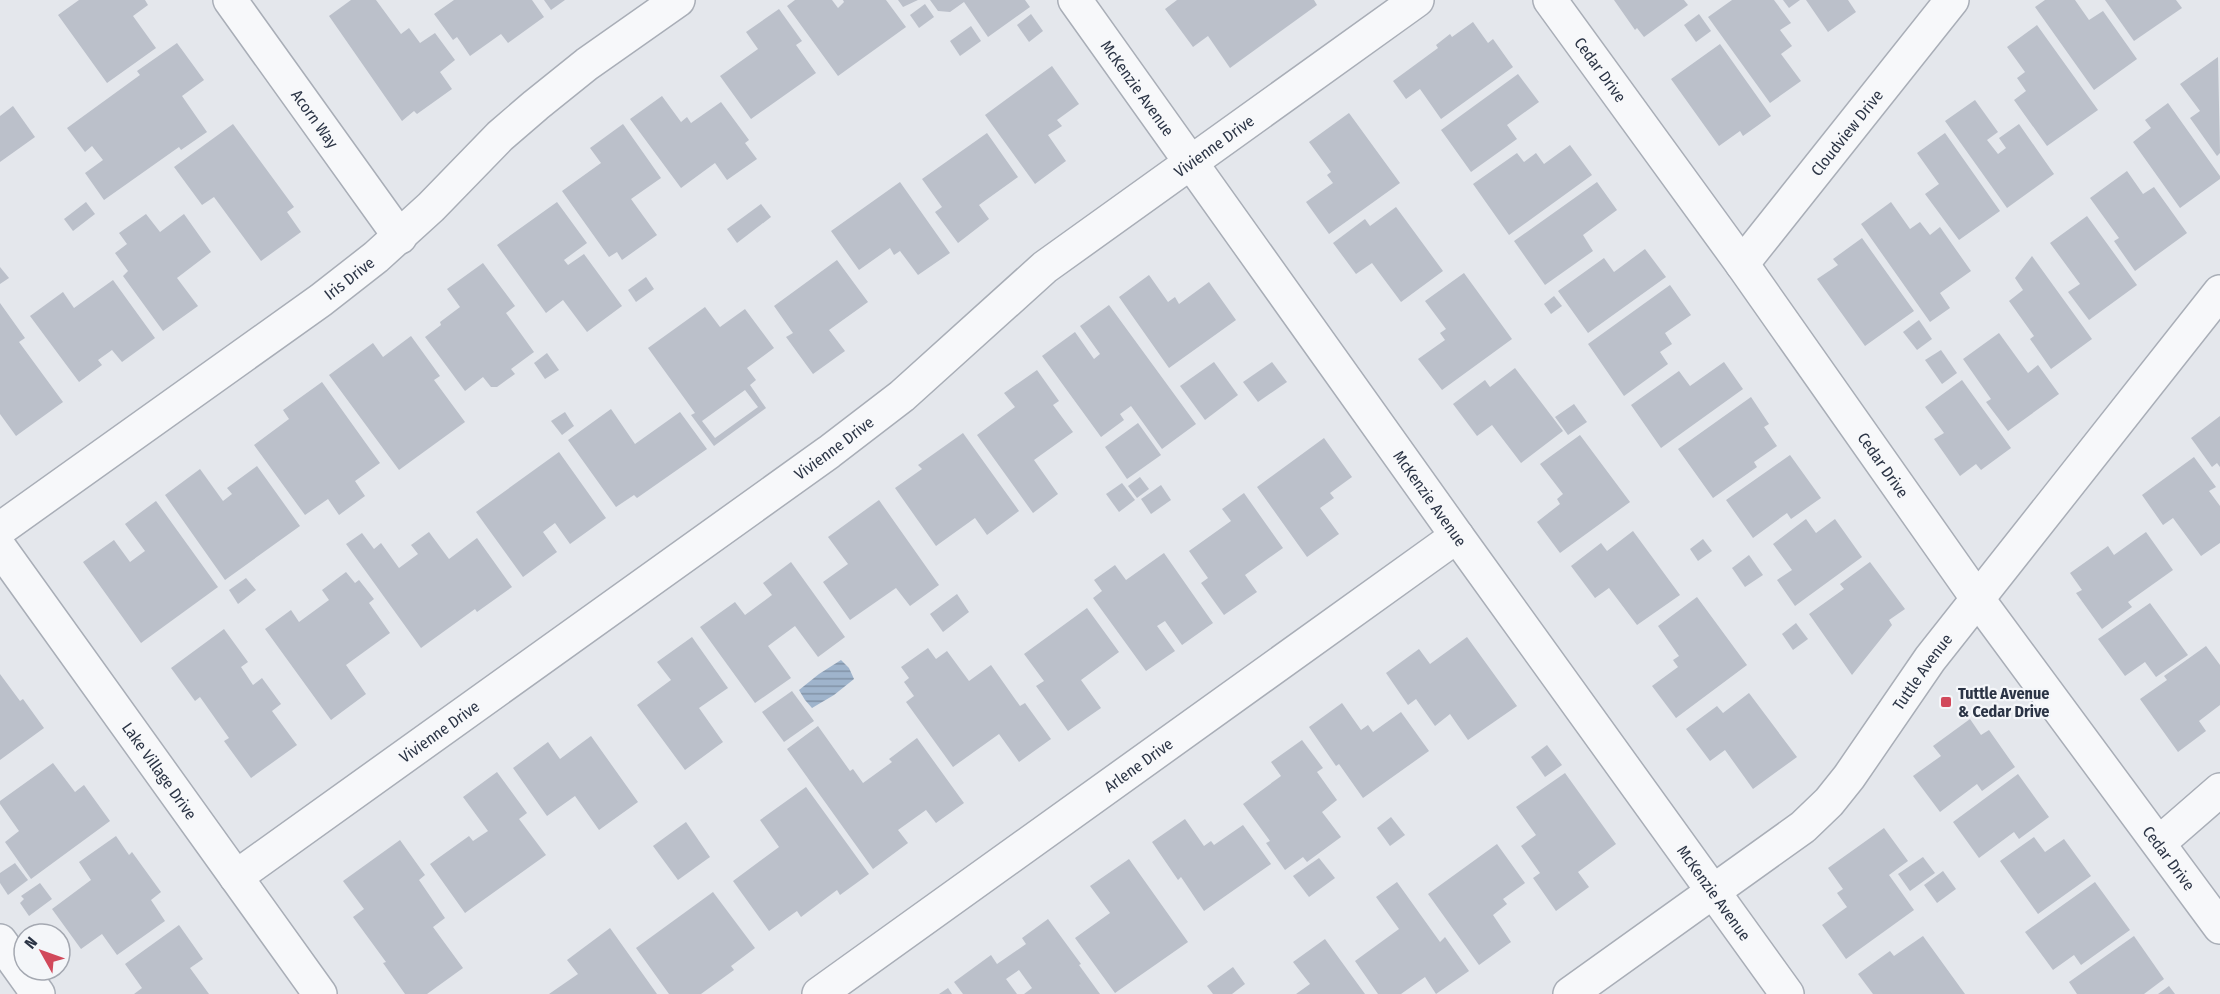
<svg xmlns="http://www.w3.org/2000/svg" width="2220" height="994" font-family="'Fira Sans Condensed',sans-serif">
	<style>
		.water { fill: url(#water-rules) }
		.building { fill: #bbc0ca; fill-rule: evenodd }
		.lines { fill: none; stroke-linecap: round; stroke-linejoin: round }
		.minor-casing { stroke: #a9aeb7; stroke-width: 36 }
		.minor { stroke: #f7f8fa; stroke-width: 33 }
		.poi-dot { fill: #d1495b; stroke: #f4f6f9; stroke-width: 2 }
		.labels { text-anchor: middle; stroke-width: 4.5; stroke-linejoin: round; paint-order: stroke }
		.street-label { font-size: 16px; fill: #2b3445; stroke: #f4f6f9 }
		.poi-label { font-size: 16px; font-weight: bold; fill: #2b3445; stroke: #f4f6f9; text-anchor: start }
	</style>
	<defs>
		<pattern id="water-rules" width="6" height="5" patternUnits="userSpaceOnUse" patternTransform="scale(1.5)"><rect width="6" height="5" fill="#9fb4cc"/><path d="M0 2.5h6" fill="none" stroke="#8293a7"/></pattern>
	</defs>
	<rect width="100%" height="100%" fill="#e4e7ec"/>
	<path class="water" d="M841,660L849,668L854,679L834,695L812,708L805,700L799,690L819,674Z"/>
	<g class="building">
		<path d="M79,0H145L148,5L133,16L156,48L107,83L58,15Z"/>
		<path d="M351,0H376L401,34L409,28L420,43L435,33L455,60L440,72L452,89L417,114L414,111L402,121L329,16Z"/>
		<path d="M454,0H532L544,17L508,43L501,34L470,56L457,37L453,40L434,14Z"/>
		<path d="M544,0H565L551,10Z"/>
		<path d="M795,0H832L838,8L844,2L843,0H886L906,27L838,76L787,6Z"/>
		<path d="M898,0H918L903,7Z"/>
		<path d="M930,0H1025L1030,7L988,37L964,2L950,12L938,11Z"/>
		<path d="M1177,0H1314L1317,5L1230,68L1208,36L1193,47L1165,9Z"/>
		<path d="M1614,0H1684L1688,5L1644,37L1637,28L1635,30Z"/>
		<path d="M1732,0H1774L1791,23L1780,30L1792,46L1781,54L1801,81L1770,103L1708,17Z"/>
		<path d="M1783,0H1800L1789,8Z"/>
		<path d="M1806,0H1848L1856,12L1828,32Z"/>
		<path d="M2045,0H2075L2089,20L2103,11L2137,59L2094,90L2035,7Z"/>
		<path d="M2105,0H2176L2182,8L2134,41Z"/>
		<path d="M925,4L934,17L919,28L910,15Z"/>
		<path d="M779,9L802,41L796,45L816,73L751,119L720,76L758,49L746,32Z"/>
		<path d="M1031,14L1043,31L1029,42L1017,25Z"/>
		<path d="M1699,14L1711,31L1696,42L1684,25Z"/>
		<path d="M1473,22L1488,43L1493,39L1513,67L1441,119L1420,89L1406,99L1393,81L1438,48L1436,45L1450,34L1452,37Z"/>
		<path d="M2037,25L2098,110L2047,146L2014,100L2026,91L2017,78L2025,72L2007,47Z"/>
		<path d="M971,26L981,41L960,56L950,41Z"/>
		<path d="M177,43L204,80L182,96L207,132L181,150L179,147L104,200L85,173L103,160L92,146L85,152L67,128L140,75L137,71Z"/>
		<path d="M1720,44L1771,116L1743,136L1740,131L1719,146L1671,79Z"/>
		<path d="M2218,57L2220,153L2217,156L2190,118L2200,111L2180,84Z"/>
		<path d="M1052,66L1079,104L1057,120L1062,126L1048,135L1066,161L1035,184L985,115Z"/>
		<path d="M1518,74L1539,102L1507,125L1517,139L1471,172L1441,130Z"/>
		<path d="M662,96L681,122L687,117L691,123L721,102L749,140L745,143L757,159L727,180L715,163L681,188L630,119Z"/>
		<path d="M1975,100L1998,132L1987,140L1998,154L2006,148L1999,138L2019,124L2054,174L2007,208L1945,121Z"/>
		<path d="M2168,103L2220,176V179L2180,208L2133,142L2151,128L2145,120Z"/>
		<path d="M13,106L35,137L0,162V116Z"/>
		<path d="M1349,113L1400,183L1329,234L1306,202L1333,183L1327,175L1331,172L1309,142Z"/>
		<path d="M233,124L294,207L287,212L301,232L261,261L214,197L202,205L174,167Z"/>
		<path d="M623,124L661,178L631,199L657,235L622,260L617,252L609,257L562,191L601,163L590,148Z"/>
		<path d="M987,133L1018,177L979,205L989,219L958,243L935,212L942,207L922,179Z"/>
		<path d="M1945,133L2000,211L1959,240L1925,194L1939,184L1917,153Z"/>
		<path d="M1570,145L1592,175L1509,235L1473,184L1517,153L1524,162L1536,153L1544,164Z"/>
		<path d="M2127,171L2143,194L2154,187L2187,233L2135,271L2114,241L2119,238L2090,198Z"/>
		<path d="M900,182L950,253L918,275L900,251L894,255L890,248L859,270L831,231Z"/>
		<path d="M1597,182L1617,210L1583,235L1593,251L1545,285L1514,241Z"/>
		<path d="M86,202L95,214L73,231L64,219Z"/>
		<path d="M557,202L587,243L564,260L568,265L584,254L622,306L587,332L563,300L546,313L497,245Z"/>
		<path d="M1891,202L1910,229L1920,222L1930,235L1940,227L1971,271L1940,293L1950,308L1930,322L1861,224Z"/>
		<path d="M761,204L771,217L737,243L727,229Z"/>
		<path d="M1396,207L1443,271L1401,302L1372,263L1356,274L1333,243L1365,219L1370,226Z"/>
		<path d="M146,214L160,232L184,214L211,252L177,278L198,306L163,331L123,276L128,271L115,253L127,244L119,233Z"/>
		<path d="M2087,216L2137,285L2089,320L2068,292L2080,284L2050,243Z"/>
		<path d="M1862,238L1914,311L1865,346L1817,279L1838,265L1833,259Z"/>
		<path d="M1645,249L1666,277L1588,333L1558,291L1604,258L1614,272Z"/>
		<path d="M2032,256L2092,339L2051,369L2030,339L2034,336L2009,301L2023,290L2015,278Z"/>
		<path d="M837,260L868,302L829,330L845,351L813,374L786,337L793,333L774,306Z"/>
		<path d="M483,263L515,306L506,313L534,352L511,369L515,374L497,387H491L483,377L465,391L425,337L441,325L440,322L460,307L447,289Z"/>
		<path d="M0,267L9,278L0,284Z"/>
		<path d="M1464,273L1512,339L1442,390L1418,359L1445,340L1440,333L1446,329L1425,301Z"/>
		<path d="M1149,275L1168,302L1175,297L1179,304L1209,282L1236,320L1169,368L1119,297Z"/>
		<path d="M646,277L654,289L636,302L628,290Z"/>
		<path d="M113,280L155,338L122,362L112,350L98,360L102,365L79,382L30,316L63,292L74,308Z"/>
		<path d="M1670,285L1691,315L1665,333L1672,344L1660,352L1668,364L1624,396L1588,344Z"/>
		<path d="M1554,296L1562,306L1551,314L1544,304Z"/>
		<path d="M0,303L25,338L19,342L63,402L16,436L0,414Z"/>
		<path d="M1109,305L1196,424L1162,449L1131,406L1120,414L1124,420L1101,437L1042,356L1075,332L1094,359L1100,354L1080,326Z"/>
		<path d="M705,307L720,327L745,309L774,348L747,368L756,380L750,385L766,408L714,446L691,415L695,413L648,348ZM745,390L758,407L715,438L702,421Z"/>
		<path d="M1919,320L1932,339L1917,350L1903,332Z"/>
		<path d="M1999,333L2028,373L2038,365L2059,394L2008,431L1986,402L1991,399L1963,359Z"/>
		<path d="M411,336L440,376L434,380L465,422L399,470L329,375L373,343L383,357Z"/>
		<path d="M1941,350L1957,373L1942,384L1925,360Z"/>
		<path d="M547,353L559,370L545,379L534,363Z"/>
		<path d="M1214,362L1238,395L1205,420L1180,386Z"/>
		<path d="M1272,362L1287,382L1258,402L1243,382Z"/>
		<path d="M1724,362L1743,389L1661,448L1631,405L1679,371L1690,386Z"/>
		<path d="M1515,368L1563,431L1521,463L1492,425L1477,436L1453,404L1485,380L1490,387Z"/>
		<path d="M1037,370L1059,401L1053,405L1073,432L1034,460L1058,494L1033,513L977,435L1015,407L1004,393Z"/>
		<path d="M1962,380L2011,448L1981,470L1976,464L1960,476L1934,439L1944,433L1925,407Z"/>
		<path d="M322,382L380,463L355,481L365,496L339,515L328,499L305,515L254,445L289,419L283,410Z"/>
		<path d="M1751,397L1769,424L1764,427L1777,446L1754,462L1757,467L1713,498L1678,449Z"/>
		<path d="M1574,404L1587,422L1568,435L1555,417Z"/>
		<path d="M611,409L635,444L680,412L707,449L637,498L634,495L616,507L568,440Z"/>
		<path d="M565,412L574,426L562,435L551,421Z"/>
		<path d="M2220,416V467L2217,463L2212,467L2191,438Z"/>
		<path d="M1138,423L1161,455L1127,479L1105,447Z"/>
		<path d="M963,433L1019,511L987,535L975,518L936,546L895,488L922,469L918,465Z"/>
		<path d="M1580,435L1630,502L1560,553L1537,522L1560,504L1557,499L1563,494L1540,464Z"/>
		<path d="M1324,438L1352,477L1330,493L1334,498L1320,508L1339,534L1307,557L1257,487Z"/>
		<path d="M559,452L606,518L570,544L555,523L543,532L557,552L523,577L476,512Z"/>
		<path d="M1790,455L1821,498L1791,519L1787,513L1753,538L1726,500Z"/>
		<path d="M2194,457L2216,487L2209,491L2220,506V543L2201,556L2173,518L2163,525L2142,495Z"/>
		<path d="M257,466L300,526L225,580L165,495L200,469L223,501L232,494L227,488Z"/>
		<path d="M1140,477L1149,489L1137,498L1128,486Z"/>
		<path d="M1122,483L1135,500L1119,512L1106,494Z"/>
		<path d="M1161,485L1171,500L1151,514L1141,499Z"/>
		<path d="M1244,493L1283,548L1245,575L1257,592L1224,615L1201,583L1208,578L1189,551L1231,521L1222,509Z"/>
		<path d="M879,500L939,585L910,606L896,588L850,620L823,582L848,564L828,537Z"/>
		<path d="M156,501L218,587L141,643L83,562L114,540L130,562L145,551L125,524Z"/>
		<path d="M1806,519L1816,533L1835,519L1862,557L1795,606L1777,580L1792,570L1773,544Z"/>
		<path d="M1633,531L1680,595L1637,625L1609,588L1595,598L1571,566L1601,543L1607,551Z"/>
		<path d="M429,532L449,559L477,538L512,587L477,612L475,609L421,648L346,544L362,533L374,549L381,543L399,568L418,554L411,545Z"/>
		<path d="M2146,532L2173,570L2128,602L2132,607L2102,629L2076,593L2082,590L2070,573L2108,546L2114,555Z"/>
		<path d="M1703,539L1712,551L1698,561L1690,549Z"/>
		<path d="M1164,553L1213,623L1182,645L1165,621L1157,626L1175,651L1146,671L1093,598L1102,591L1094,580L1115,565L1126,580Z"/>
		<path d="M1749,555L1763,575L1745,587L1732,568Z"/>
		<path d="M791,562L845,637L818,657L795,626L768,646L791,678L755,703L700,627L735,602L745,615L772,595L763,583Z"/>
		<path d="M1870,562L1905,609L1889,620L1892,625L1852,675L1809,614L1844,589L1840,584Z"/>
		<path d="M346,572L355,583L359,580L374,599L369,603L390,633L346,665L366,694L331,720L265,629L291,610L299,622L329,600L322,590Z"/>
		<path d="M246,578L256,590L238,604L229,590Z"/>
		<path d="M957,594L969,612L943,632L930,614Z"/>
		<path d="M1697,597L1747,665L1676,718L1652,686L1678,667L1673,660L1679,656L1658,626Z"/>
		<path d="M2150,603L2188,655L2156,677L2145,662L2125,676L2098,639Z"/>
		<path d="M1087,608L1119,652L1081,680L1101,708L1068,731L1036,686L1044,681L1024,654Z"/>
		<path d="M1796,623L1808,639L1793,650L1782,634Z"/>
		<path d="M224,629L248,662L241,667L253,685L262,678L281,704L272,711L297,745L251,778L224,741L229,738L200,697L195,701L171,668Z"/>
		<path d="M692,637L728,688L699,708L723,742L685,770L637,705L671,680L657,662Z"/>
		<path d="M1467,637L1517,706L1468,740L1450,714L1435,726L1416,699L1408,705L1386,673L1419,649L1430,664Z"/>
		<path d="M2206,646L2220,665V705L2199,721L2206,731L2178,752L2140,699L2167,680L2164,676Z"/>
		<path d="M928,648L936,659L947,651L969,681L991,665L1020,706L1025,703L1051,739L1019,762L999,734L953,767L906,702L914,696L904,682L909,678L901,667Z"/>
		<path d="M0,674L20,701L23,699L44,728L0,760Z"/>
		<path d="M792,691L814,721L784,742L762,712Z"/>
		<path d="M1749,693L1797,757L1753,789L1725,750L1710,761L1686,729L1717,706L1723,713Z"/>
		<path d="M1342,703L1361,730L1368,725L1373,732L1401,712L1429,751L1363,798L1339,764L1336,766L1309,727Z"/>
		<path d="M1970,719L1981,735L1989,730L2015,767L1982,791L1977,784L1940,812L1913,776L1941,756L1933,746Z"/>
		<path d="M818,726L850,771L853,769L863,783L892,762L889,759L917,738L964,803L936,823L926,810L898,830L908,843L873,869L787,749Z"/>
		<path d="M591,736L638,802L599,830L575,796L547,816L513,768L548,742L560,759Z"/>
		<path d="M1302,740L1323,768L1317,772L1337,800L1322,812L1341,837L1307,862L1303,857L1285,870L1266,843L1270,841L1243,804L1281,776L1271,762Z"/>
		<path d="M1547,745L1562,765L1545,777L1531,757Z"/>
		<path d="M53,763L75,792L84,785L110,821L31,879L5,842L19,831L0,804V801Z"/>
		<path d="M497,772L527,813L519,819L546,855L465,913L430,864L469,836L473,841L488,831L463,797Z"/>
		<path d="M1565,773L1616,844L1578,872L1589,887L1556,911L1533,878L1540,873L1521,846L1536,835L1516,807Z"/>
		<path d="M2018,774L2049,817L2019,839L2014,832L1979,858L1953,822Z"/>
		<path d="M806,787L869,874L840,895L837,890L801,917L797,911L769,931L733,881L779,847L760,820Z"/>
		<path d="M1391,817L1405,835L1390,846L1377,828Z"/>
		<path d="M1185,819L1204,846L1211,841L1214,845L1243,825L1271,864L1204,911L1181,877L1178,880L1152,842Z"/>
		<path d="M686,822L710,857L678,880L653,846Z"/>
		<path d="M1884,828L1908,861L1889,875L1914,910L1846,959L1822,925L1847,907L1837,893L1843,889L1828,868Z"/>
		<path d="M116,836L129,855L132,852L161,892L151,900L165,921L117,955L102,934L81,949L52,909L91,880L79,862Z"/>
		<path d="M2034,837L2045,852L2064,839L2091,876L2038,914L2000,861Z"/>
		<path d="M400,840L425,875L419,880L445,918L433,927L463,968L427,994H405L383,963L386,962L353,917L364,909L343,881Z"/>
		<path d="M1497,844L1525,883L1503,899L1507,904L1493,915L1511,942L1479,965L1428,894Z"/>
		<path d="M1923,857L1935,873L1910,891L1898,874Z"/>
		<path d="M1319,858L1335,878L1309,897L1293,876Z"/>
		<path d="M1129,859L1188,942L1115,993L1075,938L1110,913L1090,886Z"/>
		<path d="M15,863L28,880L8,895L0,883V873Z"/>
		<path d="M1943,871L1956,889L1937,903L1924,885Z"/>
		<path d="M1397,882L1440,942L1445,937L1469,971L1436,994L1425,977L1401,994H1378L1355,961L1399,929L1376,897Z"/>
		<path d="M2095,882L2130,930L2081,965L2074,955L2053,970L2025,932Z"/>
		<path d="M40,883L52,899L29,916L20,903L24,899L21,896Z"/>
		<path d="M713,892L755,948L731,966L734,970L701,994H669L636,948Z"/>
		<path d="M1048,919L1081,964L1079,965L1100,994H1024L1032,988L1019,970L1006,979L1017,994H963L954,982L991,955L997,964L1026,944L1022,938Z"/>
		<path d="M179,925L203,959L190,968L209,994H134L142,988L125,964Z"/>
		<path d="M610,928L657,994H549L578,974L567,960Z"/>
		<path d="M1923,936L1965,994H1873L1858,974L1890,951L1894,956Z"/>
		<path d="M2134,936L2164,979L2144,994H2077L2069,982Z"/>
		<path d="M1325,939L1365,994H1296L1310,984L1293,962Z"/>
		<path d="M1233,967L1245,984L1232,994H1213L1207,986Z"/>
		<path d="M2169,986L2175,994H2158Z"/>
		<path d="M948,988L952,994H939Z"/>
	</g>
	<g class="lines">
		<defs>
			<g id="minor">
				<path id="s1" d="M230,0L400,237"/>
				<path id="s2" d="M1075,0L1457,536L1787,994"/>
				<path id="s3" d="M1550,0L1742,264L1977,598L2220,927"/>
				<path id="s4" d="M1742,264L1952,0"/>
				<path id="s5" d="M0,529L321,300L376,257L431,207L500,136L536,105L587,64L678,0"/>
				<path id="s6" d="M0,548L320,994"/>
				<path d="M2159,843L2220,790"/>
				<path id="s7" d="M236,877L829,452L902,396L1045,267L1417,0"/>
				<path d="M0,941L38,994"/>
				<path id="s8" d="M819,994L1457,536"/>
				<path id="s9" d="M1570,994L1803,827L1829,802L1849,777L1930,659L2220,292"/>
			</g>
		</defs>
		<use href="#minor" class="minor-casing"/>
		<use href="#minor" class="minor"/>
	</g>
	<rect class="poi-dot" x="1940" y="696" width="12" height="12" rx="3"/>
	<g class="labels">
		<g class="street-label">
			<text dy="6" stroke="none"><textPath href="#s3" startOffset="86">Cedar Drive</textPath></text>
			<text dy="6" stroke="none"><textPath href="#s2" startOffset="108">McKenzie Avenue</textPath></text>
			<text dy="6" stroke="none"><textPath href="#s1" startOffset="146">Acorn Way</textPath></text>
			<text dy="6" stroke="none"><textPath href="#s4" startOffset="168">Cloudview Drive</textPath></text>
			<text dy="6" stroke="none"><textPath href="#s7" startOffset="1222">Vivienne Drive</textPath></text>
			<text dy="6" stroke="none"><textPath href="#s5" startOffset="430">Iris Drive</textPath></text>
			<text dy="6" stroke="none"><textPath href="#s7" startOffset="736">Vivienne Drive</textPath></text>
			<text dy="6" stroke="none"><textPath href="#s3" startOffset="572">Cedar Drive</textPath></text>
			<text dy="6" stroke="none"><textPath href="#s2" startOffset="612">McKenzie Avenue</textPath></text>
			<text dy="6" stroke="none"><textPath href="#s9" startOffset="483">Tuttle Avenue</textPath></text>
			<text dy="6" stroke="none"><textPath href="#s7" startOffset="250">Vivienne Drive</textPath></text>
			<text dy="6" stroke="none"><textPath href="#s8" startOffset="393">Arlene Drive</textPath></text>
			<text dy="6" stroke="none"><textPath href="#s6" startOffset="274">Lake Village Drive</textPath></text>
			<text dy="6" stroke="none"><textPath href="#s3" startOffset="1058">Cedar Drive</textPath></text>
			<text dy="6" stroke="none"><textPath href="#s2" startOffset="1098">McKenzie Avenue</textPath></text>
		</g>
		<g class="poi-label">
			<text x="1958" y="699">Tuttle Avenue<tspan x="1958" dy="18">&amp; Cedar Drive</tspan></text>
		</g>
	</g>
	<g transform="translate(42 952) rotate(310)"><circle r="28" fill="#f4f6f9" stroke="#a4a8b1" stroke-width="1.5"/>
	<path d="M0-4.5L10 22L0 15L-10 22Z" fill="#d1495b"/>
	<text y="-9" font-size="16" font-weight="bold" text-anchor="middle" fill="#2b3445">N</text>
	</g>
</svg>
